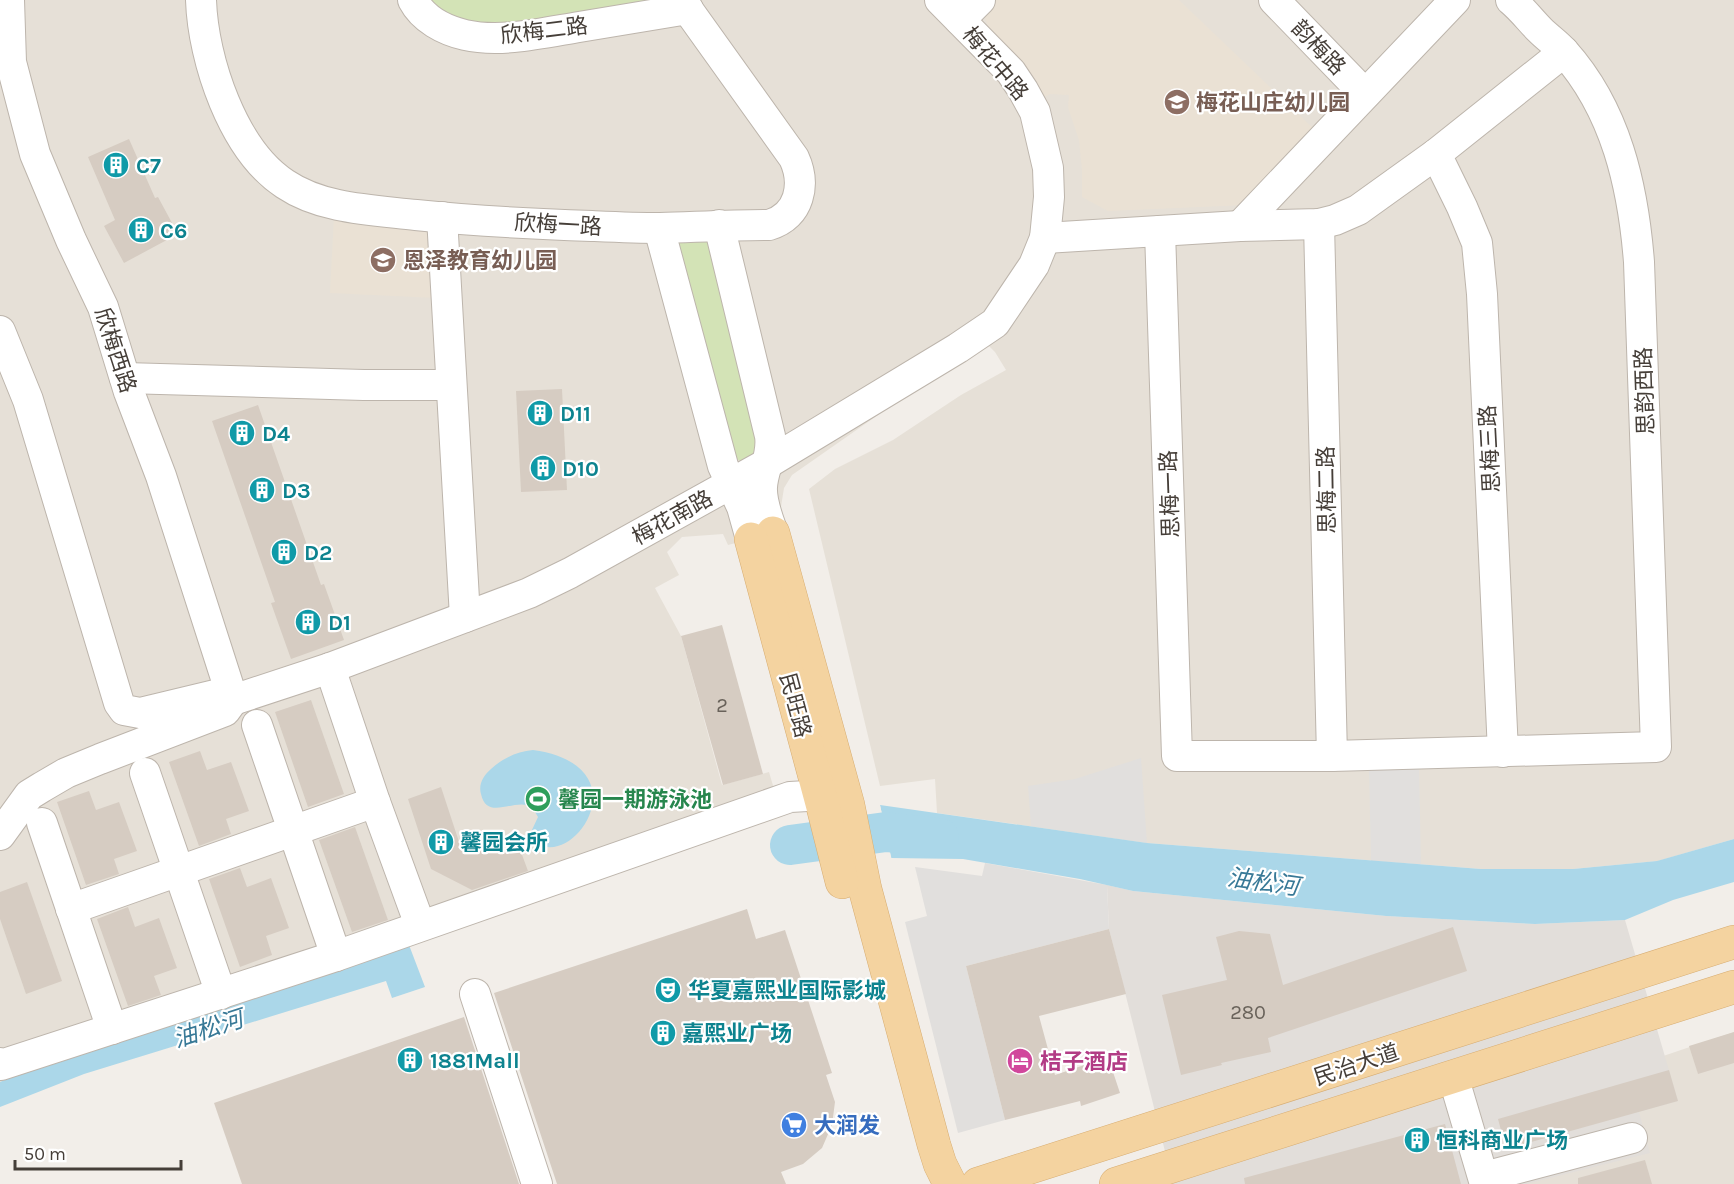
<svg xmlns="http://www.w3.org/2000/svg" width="1734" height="1184" font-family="Karla,'Noto Sans SC',sans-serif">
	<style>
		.residential { fill: #e6e0d7 }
		.industrial { fill: #e2deda }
		.education { fill: #eae1d4 }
		.green { fill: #d3e3b6 }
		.parking { fill: #e1dfdd }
		.water { fill: #abd7e9 }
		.pier { fill: #f2eee9 }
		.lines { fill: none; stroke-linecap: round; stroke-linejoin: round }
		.river { stroke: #abd7e9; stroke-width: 40 }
		.building { fill: #d6ccc2 }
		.minor-casing { stroke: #bdb5ac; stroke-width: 32 }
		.major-casing { stroke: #d7ad72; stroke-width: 34 }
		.minor { stroke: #fff; stroke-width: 30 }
		.major { stroke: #f4d3a0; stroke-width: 33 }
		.labels { text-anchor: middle; stroke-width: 4.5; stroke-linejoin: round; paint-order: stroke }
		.number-label { font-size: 20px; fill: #69625a }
		.street-label { font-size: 22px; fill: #453e38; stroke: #fff }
		.education-label { font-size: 22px; font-weight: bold; fill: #785e54; stroke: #fff; text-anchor: start }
		.culture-label { font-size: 22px; font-weight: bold; fill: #0d838f; stroke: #fff; text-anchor: start }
		.leisure-label { font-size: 22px; font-weight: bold; fill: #27864d; stroke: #fff; text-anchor: start }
		.hotel-label { font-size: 22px; font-weight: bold; fill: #b23c85; stroke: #fff; text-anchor: start }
		.shop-label { font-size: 22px; font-weight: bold; fill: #366cbe; stroke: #fff; text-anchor: start }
		.water-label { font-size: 24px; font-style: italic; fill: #387997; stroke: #fff }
	</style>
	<rect width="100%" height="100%" fill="#f2eee9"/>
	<g class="residential">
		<path d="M0,0H1734V839L1658,861L1573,869H1481L1147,843L937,813L935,779L880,786L809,489L835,469L893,440L961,395L1006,370L995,352L984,341L792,475L784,488L780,513L773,533L728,545L723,534L682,537L667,552L679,575L655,588L681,636L722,785L769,772L782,816L0,1082Z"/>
		<path d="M1734,1032V1184H1507L1492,1114Z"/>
	</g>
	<path class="industrial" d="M1107,885L1133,891L1386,916L1535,924L1625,920L1678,1101L1639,1112L1650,1153L1526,1184H1170L1173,1183L1109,929Z"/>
	<g class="education">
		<path d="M992,0H1179L1316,131L1246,205L1108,211L1082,197V170L1079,140L1068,107L1069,95L1050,94L1044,97L1024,66L989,28L982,11Z"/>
		<path d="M334,216L434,228L436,298L330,293Z"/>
	</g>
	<g class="green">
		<path d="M428,0H647L638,8L506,28L455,22Z"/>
		<path d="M710,237L762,448L748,460L741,461L732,457L677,244L680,240Z"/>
	</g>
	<g class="parking">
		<path d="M1141,758L1147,843L1031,826L1028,786L1075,779Z"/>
		<path d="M1419,765L1421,864L1371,861L1369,768Z"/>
		<path d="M985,863L1107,885L1109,929L966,966L1005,1120L958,1133L905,922L927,916L915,867L982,876Z"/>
	</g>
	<g class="water">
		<path d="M533,750C647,766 570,876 533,840L531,832L538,817L532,807C515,797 487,822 481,794C478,784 484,775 491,769C503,758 516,752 533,750Z"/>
		<path d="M880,805L1147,843L1481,869H1573L1657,861L1734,839V882L1673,900L1625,920L1535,924L1386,916L1133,891L1080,879L963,859L891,858Z"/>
		<path d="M409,945L425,987L392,998L386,981L84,1074L0,1107V1082L12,1077Z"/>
	</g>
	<path class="pier" d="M877,805H880L892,861L888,859Z"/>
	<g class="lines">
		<path class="river" d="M790,845L886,832L939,838"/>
	</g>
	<g class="building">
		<path d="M129,139L155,198L158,197L178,234L124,263L104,226L115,220L88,157Z"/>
		<path d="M562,389L567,490L521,492L516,391Z"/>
		<path d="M258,405L321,585L324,584L344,640L291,659L271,603L275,602L212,421Z"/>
		<path d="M722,625L763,774L723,785L681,636Z"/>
		<path d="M311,700L344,794L308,807L275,712Z"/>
		<path d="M200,751L207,770L231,762L249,811L226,819L231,834L199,846L169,762Z"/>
		<path d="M441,787L462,851L514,833L528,871L472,890L431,869L408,799Z"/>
		<path d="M89,791L96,810L119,802L137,851L114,859L119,874L86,885L57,802Z"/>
		<path d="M355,827L388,920L352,932L319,840Z"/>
		<path d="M240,868L247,887L271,878L289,928L266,936L272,955L240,967L209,879Z"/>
		<path d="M27,882L62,981L26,994L0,919V892Z"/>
		<path d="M128,907L135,927L159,918L177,968L154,976L161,995L128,1006L97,919Z"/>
		<path d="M747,909L756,939L785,930L832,1073L826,1075L835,1102L832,1125L822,1148L803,1164L781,1172L786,1184H557L494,993Z"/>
		<path d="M1453,927L1467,971L1268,1038L1271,1052L1221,1063L1222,1065L1181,1075L1162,995L1227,980L1216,937L1239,931L1270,934L1283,985Z"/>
		<path d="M1109,929L1126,994L1039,1016L1055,1075L1108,1057L1120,1093L1081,1106L1080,1101L1005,1120L966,966Z"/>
		<path d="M464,1017L519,1184H242L214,1103Z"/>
		<path d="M1734,1032V1063L1698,1074L1689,1046Z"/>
		<path d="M1669,1070L1678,1101L1506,1149L1498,1119Z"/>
		<path d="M1445,1124L1461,1184H1245L1244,1178Z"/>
		<path d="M1645,1160L1652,1184H1578V1178Z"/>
	</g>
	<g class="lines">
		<defs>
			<g id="minor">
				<path d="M9,0L11,62L35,154L71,240L103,307L129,392L161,476L233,700L330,668L529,593L570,573L768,463L958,348L995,323L1034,265L1045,238L1049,197L1048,168L1035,112L1023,90L1011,72L940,0"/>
				<path d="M201,0C203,60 233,150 285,184C322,209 372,210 416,215C474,221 533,224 592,226C615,227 637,228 660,228C696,227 732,225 769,225C800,216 806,184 794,158L681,0"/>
				<path d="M413,0C423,19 444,30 465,35C501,43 543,33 579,27C615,21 651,15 688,9"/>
				<path d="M1274,0L1365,94"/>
				<path d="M960,20L980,0"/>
				<path d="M1436,154L1462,207L1477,243L1482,294L1503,752"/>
				<path d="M442,217L465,617"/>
				<path d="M1319,224L1332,756"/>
				<path d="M719,225L770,436C773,455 763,469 762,487C761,502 768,519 773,533"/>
				<path d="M1240,226L1455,0"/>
				<path d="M659,228L723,466L742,507L751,539"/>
				<path d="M1160,231L1177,756H1332L1656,747L1639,262C1633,186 1616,110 1564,52C1557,44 1548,38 1540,30C1530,20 1522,9 1511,0"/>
				<path d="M1045,238L1240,226L1319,224L1335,220L1358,210L1436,154L1564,52"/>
				<path d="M0,331L28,400L119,703L124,710L140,713L219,694L233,700L225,711L100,759L66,773L42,787L29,795L0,835"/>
				<path d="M125,378L364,385H450"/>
				<path d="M330,668L375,802L420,925"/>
				<path d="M257,725L336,956"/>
				<path d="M145,773L221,994"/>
				<path d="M42,823L112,1029"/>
				<path d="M71,909L375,802"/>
				<path d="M475,994L537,1184"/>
				<path d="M0,1063L1,1065L336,956L790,797L842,794"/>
				<path d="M1453,1076L1485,1184"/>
				<path d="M1484,1177L1632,1138"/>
			</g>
			<g id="major">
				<path d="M773,533L848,805L865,889L934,1145L940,1164L950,1184"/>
				<path d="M751,539L823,807L842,882"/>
				<path d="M978,1184L1734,942"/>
				<path d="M1116,1184L1734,987"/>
			</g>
		</defs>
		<use href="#minor" class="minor-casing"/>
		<use href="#major" class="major-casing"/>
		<use href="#minor" class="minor"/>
		<use href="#major" class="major"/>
	</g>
	<defs>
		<symbol id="school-disc" viewBox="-11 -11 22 22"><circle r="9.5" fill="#8d6e63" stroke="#fff"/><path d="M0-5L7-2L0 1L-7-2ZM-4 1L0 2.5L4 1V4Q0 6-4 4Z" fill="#fff"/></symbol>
		<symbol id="building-disc" viewBox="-11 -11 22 22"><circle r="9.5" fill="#0f9aa8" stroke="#fff"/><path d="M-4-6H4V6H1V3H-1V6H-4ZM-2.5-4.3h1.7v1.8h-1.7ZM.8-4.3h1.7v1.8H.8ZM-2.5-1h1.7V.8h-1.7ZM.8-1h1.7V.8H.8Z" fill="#fff"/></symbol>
		<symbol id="stadium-disc" viewBox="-11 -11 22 22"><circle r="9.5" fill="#2e9e5b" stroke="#fff"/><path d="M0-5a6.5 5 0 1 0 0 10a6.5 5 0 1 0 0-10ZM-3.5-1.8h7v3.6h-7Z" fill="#fff"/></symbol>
		<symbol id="theatre-disc" viewBox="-11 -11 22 22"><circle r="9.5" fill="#0f9aa8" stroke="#fff"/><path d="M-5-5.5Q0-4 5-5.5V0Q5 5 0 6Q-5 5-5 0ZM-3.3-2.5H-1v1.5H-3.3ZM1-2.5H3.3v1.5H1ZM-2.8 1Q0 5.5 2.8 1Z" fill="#fff"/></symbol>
		<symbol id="hotel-disc" viewBox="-11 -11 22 22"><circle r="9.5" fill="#d1479c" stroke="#fff"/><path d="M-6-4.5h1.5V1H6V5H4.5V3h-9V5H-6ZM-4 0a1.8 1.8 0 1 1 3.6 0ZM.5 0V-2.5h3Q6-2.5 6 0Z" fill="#fff"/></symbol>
		<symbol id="supermarket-disc" viewBox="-11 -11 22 22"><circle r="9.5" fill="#3f7fe0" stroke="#fff"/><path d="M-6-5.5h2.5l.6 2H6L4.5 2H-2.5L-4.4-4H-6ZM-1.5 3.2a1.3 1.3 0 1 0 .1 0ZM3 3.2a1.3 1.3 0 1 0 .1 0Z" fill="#fff"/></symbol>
	</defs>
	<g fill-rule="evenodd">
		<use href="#school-disc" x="1162" y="87" width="30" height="30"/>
		<use href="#building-disc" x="101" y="150" width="30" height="30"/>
		<use href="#building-disc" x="126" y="215" width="30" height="30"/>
		<use href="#school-disc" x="368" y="245" width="30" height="30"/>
		<use href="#building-disc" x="525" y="398" width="30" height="30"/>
		<use href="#building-disc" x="227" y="418" width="30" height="30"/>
		<use href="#building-disc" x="528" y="453" width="30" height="30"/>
		<use href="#building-disc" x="247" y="475" width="30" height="30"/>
		<use href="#building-disc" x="269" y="537" width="30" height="30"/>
		<use href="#building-disc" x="293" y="607" width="30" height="30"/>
		<use href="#stadium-disc" x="523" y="784" width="30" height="30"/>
		<use href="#building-disc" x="426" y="827" width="30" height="30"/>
		<use href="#theatre-disc" x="653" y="975" width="30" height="30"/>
		<use href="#building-disc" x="648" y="1018" width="30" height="30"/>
		<use href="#building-disc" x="395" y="1045" width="30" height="30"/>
		<use href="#hotel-disc" x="1005" y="1046" width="30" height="30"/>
		<use href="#supermarket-disc" x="779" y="1110" width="30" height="30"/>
		<use href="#building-disc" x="1402" y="1125" width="30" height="30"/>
	</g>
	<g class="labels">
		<g class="number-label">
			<text x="722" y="712">2</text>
			<text x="1248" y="1019">280</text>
		</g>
		<g class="street-label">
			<text transform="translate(544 30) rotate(-7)" y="8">欣梅二路</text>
			<text transform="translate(1319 47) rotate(46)" y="8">韵梅路</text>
			<text transform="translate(996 63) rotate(50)" y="8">梅花中路</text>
			<text transform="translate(558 224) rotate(3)" y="8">欣梅一路</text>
			<text transform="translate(116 350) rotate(72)" y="8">欣梅西路</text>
			<text transform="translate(1644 391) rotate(-92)" y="8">思韵西路</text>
			<text transform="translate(1489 449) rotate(-93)" y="8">思梅三路</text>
			<text transform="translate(1326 490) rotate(-91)" y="8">思梅二路</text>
			<text transform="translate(1169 494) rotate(-92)" y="8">思梅一路</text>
			<text transform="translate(672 517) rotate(-29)" y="8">梅花南路</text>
			<text transform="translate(796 705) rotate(75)" y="8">民旺路</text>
			<text transform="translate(1356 1064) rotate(-18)" y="8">民治大道</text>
		</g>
		<g class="education-label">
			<text x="1196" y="110">梅花山庄幼儿园</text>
			<text x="403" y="268">恩泽教育幼儿园</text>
		</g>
		<g class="culture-label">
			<text x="136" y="173">C7</text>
			<text x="160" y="238">C6</text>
			<text x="560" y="421">D11</text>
			<text x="262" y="441">D4</text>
			<text x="562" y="476">D10</text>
			<text x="282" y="498">D3</text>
			<text x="304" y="560">D2</text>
			<text x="328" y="630">D1</text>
			<text x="460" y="850">馨园会所</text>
			<text x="688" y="998">华夏嘉熙业国际影城</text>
			<text x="682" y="1041">嘉熙业广场</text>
			<text x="430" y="1068">1881Mall</text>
			<text x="1436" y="1148">恒科商业广场</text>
		</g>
		<g class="leisure-label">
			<text x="558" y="807">馨园一期游泳池</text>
		</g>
		<g class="hotel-label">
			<text x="1040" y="1069">桔子酒店</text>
		</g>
		<g class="shop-label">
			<text x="814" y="1133">大润发</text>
		</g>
		<g class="water-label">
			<text transform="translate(1263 882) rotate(8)" y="8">油松河</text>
			<text transform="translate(208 1029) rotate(-18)" y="8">油松河</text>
		</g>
	</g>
	<path d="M15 1160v9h166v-9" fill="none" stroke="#453e38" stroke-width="3"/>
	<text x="24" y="1160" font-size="18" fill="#453e38" stroke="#ffffff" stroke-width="4.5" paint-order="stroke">50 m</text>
</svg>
